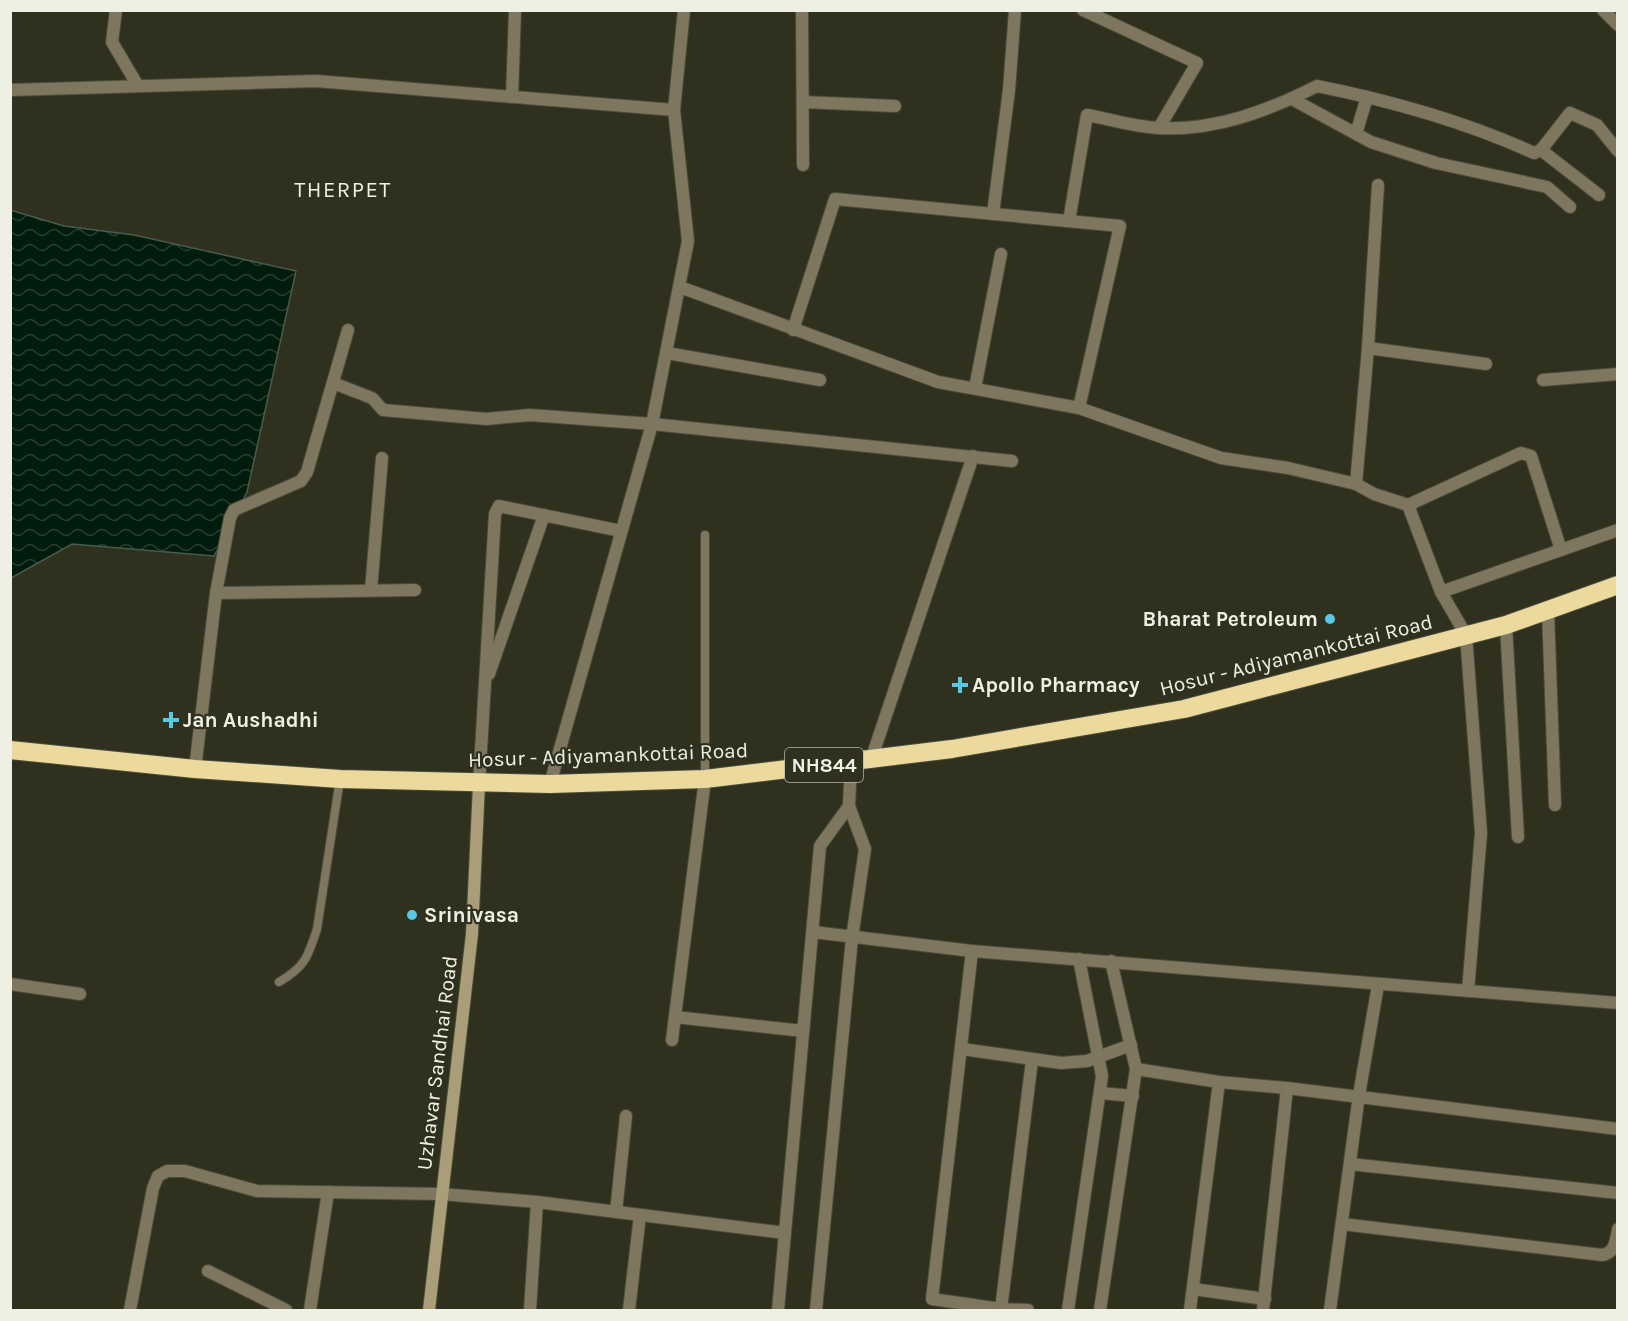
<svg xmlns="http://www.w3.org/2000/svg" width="1628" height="1321" font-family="Karla,sans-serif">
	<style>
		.water { fill: url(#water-waves); stroke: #485c4d; stroke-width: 1.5 }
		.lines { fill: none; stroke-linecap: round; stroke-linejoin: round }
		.lane-casing { stroke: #4a4c3a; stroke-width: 10 }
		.street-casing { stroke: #4a4c3a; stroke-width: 14 }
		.secondary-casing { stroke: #4a4c3a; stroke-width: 14 }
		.highway-casing { stroke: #4a4c3a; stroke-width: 20 }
		.lane { stroke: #7e765f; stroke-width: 8 }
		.street { stroke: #7e765f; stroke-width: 12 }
		.secondary { stroke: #aa9e78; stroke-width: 12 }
		.highway { stroke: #ebd99d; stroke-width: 18 }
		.poi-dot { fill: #59c8e4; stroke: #2f311e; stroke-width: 2 }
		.labels { text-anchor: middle; stroke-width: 4.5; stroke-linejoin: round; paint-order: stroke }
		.shield { fill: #2f311e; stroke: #b5b7a9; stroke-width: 1.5 }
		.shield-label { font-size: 20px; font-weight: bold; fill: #eef0e4 }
		.poi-label { font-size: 21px; font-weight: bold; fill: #eef0e4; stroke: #2f311e; text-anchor: start }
		.street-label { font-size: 21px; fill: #eef0e4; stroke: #2f311e }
		.neighbourhood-label { font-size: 22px; letter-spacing: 1.5px; fill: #eef0e4; stroke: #2f311e }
	</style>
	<defs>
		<pattern id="water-waves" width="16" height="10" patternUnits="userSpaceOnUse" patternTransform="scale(1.5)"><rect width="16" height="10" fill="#011c0c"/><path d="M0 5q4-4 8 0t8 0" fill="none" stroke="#263d2f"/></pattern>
	</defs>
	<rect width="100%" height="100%" fill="#2f311e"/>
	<path class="water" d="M10,210L64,226L134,235L296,271L247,492L214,556L72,544L11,578Z"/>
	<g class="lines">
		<defs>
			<g id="lane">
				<path d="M705,779V535"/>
				<path d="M279,982C305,967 308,957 317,929L340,779"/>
			</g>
			<g id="street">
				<path d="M116,10L112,42L138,86"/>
				<path d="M802,10L803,165"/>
				<path d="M1083,10L1197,63L1159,128"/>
				<path d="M1603,10L1618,25"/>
				<path d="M10,90L316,81L674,110L688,241L652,424L550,784"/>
				<path d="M512,97L515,11"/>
				<path d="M1292,99L1371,142L1436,163L1547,187L1570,207"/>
				<path d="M803,102L895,106"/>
				<path d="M674,110L684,10"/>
				<path d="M1356,134L1367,97"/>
				<path d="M1541,150L1599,195"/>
				<path d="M993,214L1009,90L1015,10"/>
				<path d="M1069,221L1087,115C1110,119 1135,127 1159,128C1215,131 1268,111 1317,86C1392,101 1464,121 1534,153L1541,150L1570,113L1597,125L1618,151"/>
				<path d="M680,287L938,382L1079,408L1221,458L1288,468L1356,484L1374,494L1408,505L1441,592L1466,635L1481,833L1468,991"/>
				<path d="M793,330L835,199L1120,226L1079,408"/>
				<path d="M1368,348L1486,364"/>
				<path d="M667,353L820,380"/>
				<path d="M1543,380L1618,374"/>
				<path d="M333,383L372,398L383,410L486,419L530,415L652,424L1012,461"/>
				<path d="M975,388L1001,254"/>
				<path d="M1356,484L1368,348L1378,185"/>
				<path d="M1408,505L1521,453L1531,456L1561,550"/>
				<path d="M371,590L382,458"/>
				<path d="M1441,592L1618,530"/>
				<path d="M216,593L415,590"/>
				<path d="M1548,611L1555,805"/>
				<path d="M1506,625L1518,837"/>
				<path d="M489,674L544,515"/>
				<path d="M871,760L973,456"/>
				<path d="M195,769L216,593L230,518L234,510L301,481L307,472L348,330"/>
				<path d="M479,784L495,514L499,506L621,531"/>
				<path d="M813,932L972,951L1618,1003"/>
				<path d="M972,951L932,1299L1001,1309"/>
				<path d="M10,984L80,994"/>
				<path d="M675,1017L803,1031"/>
				<path d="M672,1040L705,779"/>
				<path d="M962,1049L1061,1063L1087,1061L1131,1045"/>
				<path d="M1136,1069L1219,1082L1287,1088L1263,1310"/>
				<path d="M1287,1088L1618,1129"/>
				<path d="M1100,1093L1133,1096"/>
				<path d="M1350,1164L1618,1193"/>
				<path d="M616,1212L626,1116"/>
				<path d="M1342,1224L1602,1255C1615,1253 1616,1241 1618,1229"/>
				<path d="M208,1271L286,1310"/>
				<path d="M1193,1289L1265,1299"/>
				<path d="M130,1310L153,1188L158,1176L167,1171H185L257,1191L441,1194L537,1202L785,1233"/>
				<path d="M310,1310L328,1192"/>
				<path d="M530,1310L537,1202"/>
				<path d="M629,1310L640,1215"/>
				<path d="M778,1310L820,846L849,806"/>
				<path d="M816,1310L852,938L865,849L849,806L851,762"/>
				<path d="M1028,1310L1001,1309L1032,1060"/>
				<path d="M1068,1310L1102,1076L1079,959"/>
				<path d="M1100,1310L1136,1069L1111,961"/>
				<path d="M1190,1310L1219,1082"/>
				<path d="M1330,1310L1359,1095L1378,985"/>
			</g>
			<path id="secondary" d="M429,1310L472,934L479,784"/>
			<path id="highway" d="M10,750L195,769L340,779L550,784L705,779L952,749L1184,709L1506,625L1618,585"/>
		</defs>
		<use href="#lane" class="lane-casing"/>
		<use href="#street" class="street-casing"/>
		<use href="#secondary" class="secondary-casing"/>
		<use href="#highway" class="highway-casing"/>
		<use href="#lane" class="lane"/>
		<use href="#street" class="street"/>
		<use href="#secondary" class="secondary"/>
		<use href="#highway" class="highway"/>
	</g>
	<g class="poi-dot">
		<circle cx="1330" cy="619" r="6"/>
		<path d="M957 676h6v6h6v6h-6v6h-6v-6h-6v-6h6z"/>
		<path d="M168 711h6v6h6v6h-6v6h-6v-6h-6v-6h6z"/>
		<circle cx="412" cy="915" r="6"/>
	</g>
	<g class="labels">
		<rect class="shield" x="785" y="748" width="78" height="34" rx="4.5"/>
		<g class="shield-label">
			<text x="824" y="772">NH844</text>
		</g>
		<g class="poi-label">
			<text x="1318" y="626" text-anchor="end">Bharat Petroleum</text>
			<text x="972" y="692">Apollo Pharmacy</text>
			<text x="183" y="727">Jan Aushadhi</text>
			<text x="424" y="922">Srinivasa</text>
		</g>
		<g class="street-label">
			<text transform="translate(1296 655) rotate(-14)" y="7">Hosur - Adiyamankottai Road</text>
			<text transform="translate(608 755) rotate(-2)" y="7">Hosur - Adiyamankottai Road</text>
			<text transform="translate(437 1063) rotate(-83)" y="7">Uzhavar Sandhai Road</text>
		</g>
		<g class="neighbourhood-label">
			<text x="343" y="197">THERPET</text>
		</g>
	</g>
	<rect width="1628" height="1321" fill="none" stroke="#eef0e4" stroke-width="24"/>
</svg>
